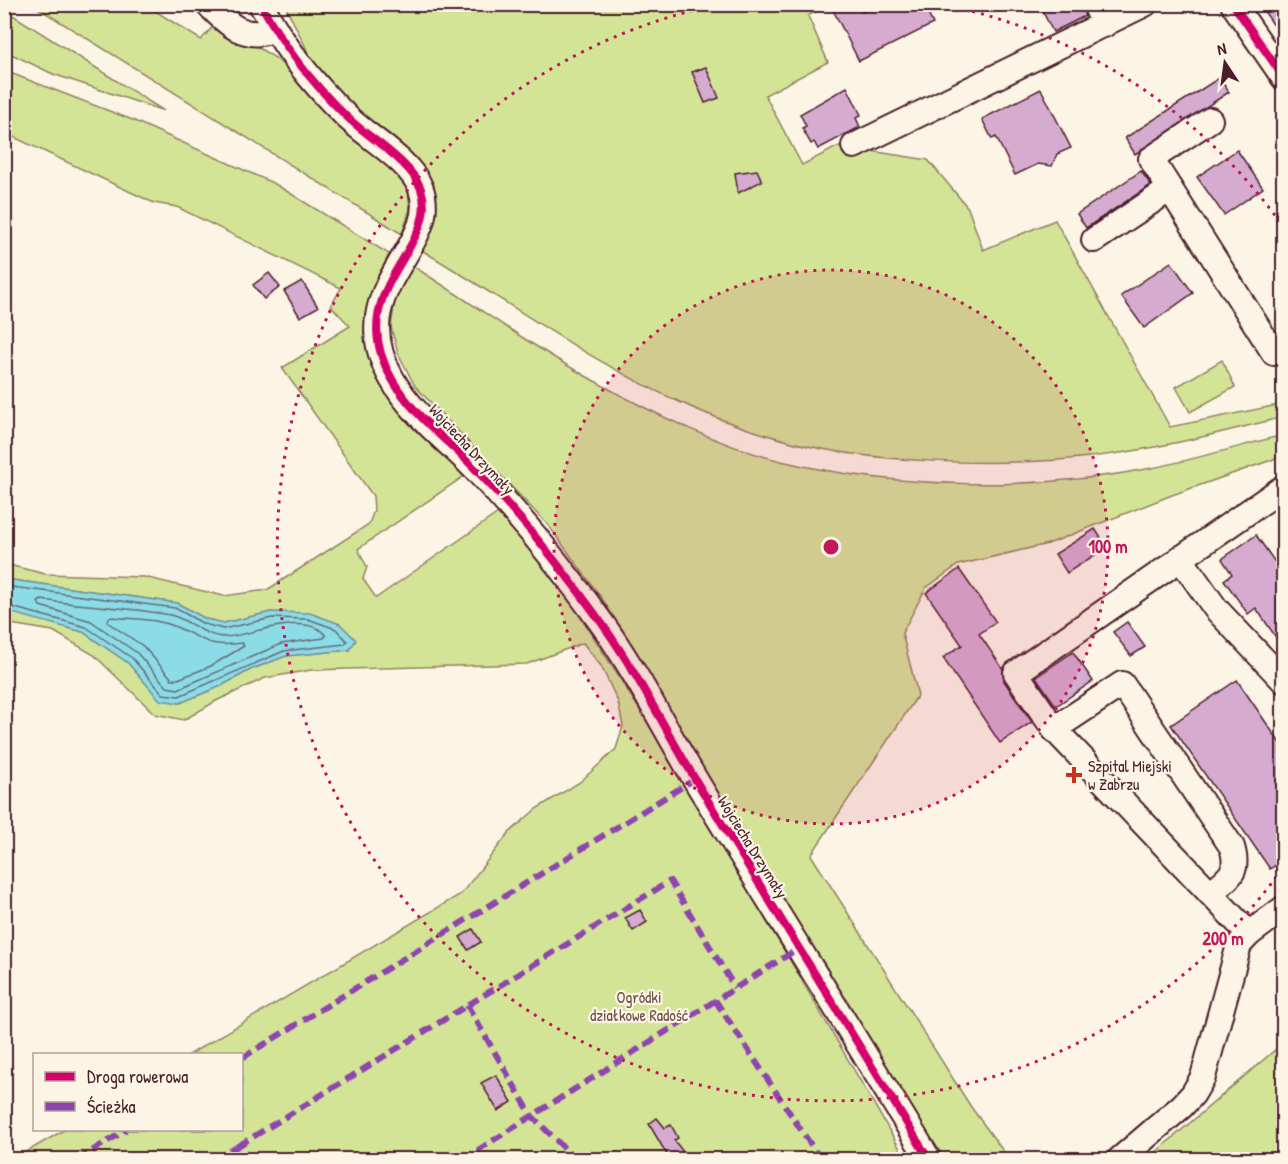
<svg xmlns="http://www.w3.org/2000/svg" width="1288" height="1164" font-family="'Patrick Hand',sans-serif">
	<style>
		.green { fill: #d4e497; stroke: #8f8261; stroke-width: 1.5 }
		.water { fill: #8cdce7; stroke: #72909c; stroke-width: 1.5 }
		.lines { fill: none; stroke-linecap: round; stroke-linejoin: round }
		.shore { stroke: #646b76; stroke-width: 1.5 }
		.building { fill: #d5abd0; stroke: #4a1f2b; stroke-width: 1.5 }
		.minor-casing { stroke: #4a1f2b; stroke-width: 28 }
		.minor { stroke: #fcf5e5; stroke-width: 24 }
		.quiet { stroke: #8e44ad; stroke-width: 6; stroke-dasharray: 12 6; stroke-linecap: butt }
		.cycleway-casing { stroke: #fcf5e5; stroke-width: 11 }
		.cycleway { stroke: #d6006c; stroke-width: 8 }
		.ring { fill: none; stroke: #c2185b; stroke-width: 3; stroke-dasharray: 3 6 }
		.poi-dot { fill: #c8321e; stroke: #fcf5e5; stroke-width: 2 }
		.labels { text-anchor: middle; stroke-width: 4.5; stroke-linejoin: round; paint-order: stroke }
		.street-label { font-size: 16px; fill: #4a1f2b; stroke: #fcf5e5 }
		.poi-label { font-size: 16px; fill: #4a1f2b; stroke: #fcf5e5; text-anchor: start }
		.park-label { font-size: 16px; fill: #6c5046; stroke: #fcf5e5 }
		.centre { fill: #c2185b; stroke: #fcf5e5; stroke-width: 3 }
		.ring-label { font-size: 18px; text-anchor: middle; font-weight: bold; fill: #c2185b; stroke: #fcf5e5; stroke-width: 4.5; stroke-linejoin: round; paint-order: stroke }
	</style>
	<rect width="100%" height="100%" fill="#fcf5e5"/>
	<filter id="ink" filterUnits="userSpaceOnUse"><feTurbulence type="fractalNoise" baseFrequency=".0167" numOctaves="2"/><feDisplacementMap in="SourceGraphic" scale="12" xChannelSelector="R" yChannelSelector="G"/><feConvolveMatrix kernelMatrix="1 2 1 2 8 2 1 2 1" color-interpolation-filters="sRGB"/></filter>
	<g filter="url(#ink)">
		<g class="green">
			<path d="M33,5H146L201,40L217,22L277,59L345,129L407,182L410,209L402,234Z"/>
			<path d="M285,5H818L820,9L808,16L828,62L765,95L802,165L839,146L928,160L968,208L983,250L1055,220L1170,427L1283,404V417C1219,433 1155,450 1089,457C1002,467 864,464 781,439C744,429 707,415 673,399C584,358 503,298 418,248L429,180L390,135L347,103L311,58Z"/>
			<path d="M4,10H5L164,111L53,74L5,51Z"/>
			<path d="M5,71L130,119L275,184L389,254L370,297L369,343L381,382L464,476L358,549L367,567L363,579L376,598L501,511L574,606L693,794L906,1159H14L64,1130H242V1054H190L461,894L509,833L536,809L580,782L616,749L623,726L618,702L601,666L583,643L527,664L311,670L265,678L216,701L184,720L155,714L94,655L53,631L5,623V611H10L83,632L128,663L160,699L180,703L221,686L252,669L286,656L349,650L271,612L224,623L206,619L177,603L5,579V564L45,574L144,577L224,596L267,590L369,524L374,510L373,496L282,368L350,326L331,306L341,288L177,207L154,203L5,133Z"/>
			<path d="M411,265C474,304 535,349 600,384C652,413 723,447 781,461C897,489 1035,491 1152,468C1196,459 1240,446 1283,435V456L1172,495L1048,544L958,565L926,588L902,633L918,695L811,855L971,1107L1009,1159L1002,1157L999,1160L942,1159L693,757L605,603L549,526L415,386L398,353L391,327L395,299Z"/>
			<path d="M1222,360L1235,387L1190,412L1176,387Z"/>
			<path d="M1283,1043V1159H1148Z"/>
		</g>
		<path class="water" d="M5,579L177,603L206,619L224,623L271,612L310,613L340,624L356,640L349,650L286,656L252,669L221,686L180,703L160,700L128,663L83,632L5,611Z"/>
		<g class="lines">
			<g class="shore">
				<path d="M4,586L175,608L204,624L223,629L272,618L308,619L336,629L347,641L345,644L284,651L179,696L163,694L132,658L86,627L4,605"/>
				<path d="M42,600C84,606 128,607 170,615C189,619 204,637 225,637C249,636 308,610 326,636L324,638L281,644L178,689L167,687L137,653L91,621L40,606L38,602Z"/>
				<path d="M110,617C128,619 153,618 171,625C201,636 205,649 242,643L244,646L211,666L178,679H172L143,646L107,622Z"/>
			</g>
		</g>
		<g class="building">
			<path d="M830,4H859L862,12L876,4H923L933,24L859,61Z"/>
			<path d="M1039,4H1081L1085,16L1053,32Z"/>
			<path d="M1259,4H1284V40Z"/>
			<path d="M706,67L719,98L705,103L692,72Z"/>
			<path d="M1219,78L1229,92L1135,154L1125,138Z"/>
			<path d="M847,87L861,115L856,118L860,127L818,149L814,142L811,144L802,128L806,126L800,114Z"/>
			<path d="M1041,89L1071,148L1057,154L1052,166L1038,164L1015,175L996,137L992,139L982,119Z"/>
			<path d="M1237,150L1263,188L1224,215L1197,177Z"/>
			<path d="M757,170L762,181L738,193L735,173Z"/>
			<path d="M1141,171L1151,185L1086,228L1077,214Z"/>
			<path d="M1171,262L1193,293L1144,328L1121,296Z"/>
			<path d="M269,273L280,287L264,299L253,285Z"/>
			<path d="M302,281L318,307L300,317L284,291Z"/>
			<path d="M1095,529L1107,547L1067,573L1055,554Z"/>
			<path d="M1256,535L1284,575V649L1256,608L1248,614L1224,580L1232,574L1222,559Z"/>
			<path d="M959,569L996,622L979,634L1003,669L1004,681L1032,722L1000,743L943,658L962,645L926,593Z"/>
			<path d="M1127,622L1145,647L1131,656L1113,632Z"/>
			<path d="M1073,652L1093,681L1056,706L1036,677Z"/>
			<path d="M1237,680L1284,749V859L1270,869L1171,725Z"/>
			<path d="M640,910L647,922L633,931L625,918Z"/>
			<path d="M473,929L481,942L468,950L460,937Z"/>
			<path d="M496,1075L512,1102L498,1111L481,1083Z"/>
			<path d="M657,1118L665,1128L671,1125L678,1138L674,1140L689,1160H670L649,1124Z"/>
		</g>
		<g class="lines">
			<defs>
				<g id="minor">
					<path d="M208,4C227,24 246,42 274,29"/>
					<path d="M261,4C283,46 312,83 346,116C367,137 411,161 421,189C442,248 340,289 392,379C412,415 450,442 478,472C523,519 565,572 603,625C640,677 670,739 704,794C778,916 855,1037 929,1160"/>
					<path d="M1095,4L1104,25"/>
					<path d="M1233,4L1284,78"/>
					<path d="M1210,120L1151,159L1274,353L1284,351"/>
					<path d="M854,146L1145,4"/>
					<path d="M1094,240L1170,189"/>
					<path d="M1180,558L1216,609L1284,681"/>
					<path d="M1054,729L1122,684L1232,847C1240,873 1229,877 1210,893"/>
					<path d="M1249,934L1054,729L1016,673L1284,487"/>
					<path d="M1119,1160L1182,1106L1193,1094L1203,1077L1239,945L1249,934L1284,908"/>
				</g>
			</defs>
			<use href="#minor" class="minor-casing"/>
			<use href="#minor" class="minor"/>
			<g class="quiet">
				<path d="M715,1000L821,1160"/>
				<path d="M467,1005L532,1116L576,1160"/>
				<path d="M242,1058L695,779"/>
				<path d="M238,1146L670,881L735,988"/>
				<path d="M77,1160L126,1130"/>
				<path d="M214,1160L238,1146L250,1160"/>
				<path d="M462,1160L799,948"/>
			</g>
			<defs>
				<g id="cycleway">
					<path d="M261,4C283,46 312,83 346,116C367,137 411,161 421,189C442,248 340,289 392,379C412,415 450,442 478,472C523,519 565,572 603,625C640,677 670,739 704,794C778,916 855,1037 929,1160"/>
					<path d="M1233,4L1284,78"/>
				</g>
			</defs>
			<use href="#cycleway" class="cycleway-casing"/>
			<use href="#cycleway" class="cycleway"/>
		</g>
	</g>
	<circle cx="831" cy="547" r="277" fill="#c2185b" fill-opacity=".12"/>
	<g class="ring">
		<circle cx="831" cy="547" r="277"/>
		<path d="M1282 869A554 554 0 1 1 716 5M946 5A554 554 0 0 1 1282 225"/>
	</g>
	<path class="poi-dot" d="M1071 766h6v6h6v6h-6v6h-6v-6h-6v-6h6z"/>
	<g class="labels">
		<g class="street-label">
			<text transform="translate(472 449) rotate(47)" y="6">Wojciecha Drzymały</text>
			<text transform="translate(753 847) rotate(58)" y="6">Wojciecha Drzymały</text>
		</g>
		<g class="poi-label">
			<text x="1088" y="772">Szpital Miejski<tspan x="1088" dy="18">w Zabrzu</tspan></text>
		</g>
		<g class="park-label">
			<text x="639" y="1003">Ogródki<tspan x="639" dy="18">działkowe Radość</tspan></text>
		</g>
	</g>
	<circle cx="831" cy="547" r="9" class="centre"/>
	<g class="ring-label">
		<text x="1108" y="553">100 m</text>
		<text x="1223" y="945">200 m</text>
	</g>
	<rect width="1288" height="1164" fill="none" stroke="#fcf5e5" stroke-width="24"/>
	<rect x="12" y="12" width="1264" height="1140" fill="none" stroke="#4a1f2b" stroke-width="2" filter="url(#ink)"/>
	<rect x="33" y="1053" width="210" height="78" fill="#fcf5e5" stroke="#b59f9b" stroke-width="1.5"/>
	<rect x="45" y="1072" width="30" height="9" fill="#d6006c" stroke="#b59f9b" stroke-width="1.5"/>
	<text x="87" y="1083" font-size="18" fill="#4a1f2b">Droga rowerowa</text>
	<rect x="45" y="1102" width="30" height="9" fill="#8e44ad" stroke="#b59f9b" stroke-width="1.5"/>
	<text x="87" y="1113" font-size="18" fill="#4a1f2b">Ścieżka</text>
	<g transform="translate(1225 63) rotate(347)" stroke="#fcf5e5" stroke-width="4.5" paint-order="stroke">
	<path d="M0-4.5L10 22L0 15L-10 22Z" fill="#4a1f2b"/>
	<text y="-9" font-size="16" font-weight="bold" text-anchor="middle" fill="#4a1f2b">N</text>
	</g>
</svg>
